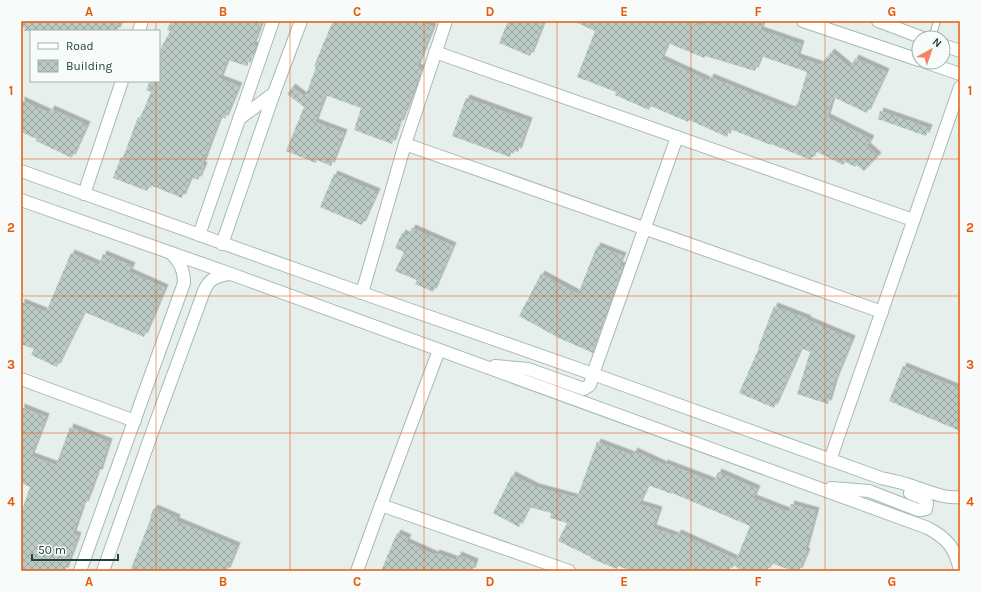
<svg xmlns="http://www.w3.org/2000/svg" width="981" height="592" font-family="Karla,sans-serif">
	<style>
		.building { fill: url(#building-cross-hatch); fill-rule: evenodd; filter: url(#shadow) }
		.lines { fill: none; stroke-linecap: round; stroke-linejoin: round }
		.lane-casing { stroke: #a8b8b2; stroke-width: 8 }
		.street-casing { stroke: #a8b8b2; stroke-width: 14 }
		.secondary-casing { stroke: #a4bbb3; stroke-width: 14 }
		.lane { stroke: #fff; stroke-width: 6 }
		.street { stroke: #fff; stroke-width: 12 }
		.secondary { stroke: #fff; stroke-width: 12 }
		.grid { fill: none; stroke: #e8590c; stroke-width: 1; stroke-opacity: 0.55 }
		.neatline { fill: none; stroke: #e8590c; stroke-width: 1.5 }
		.grid-label { font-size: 13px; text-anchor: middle; font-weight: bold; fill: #e8590c }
	</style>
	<defs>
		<pattern id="building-cross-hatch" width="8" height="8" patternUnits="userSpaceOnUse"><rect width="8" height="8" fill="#bbcac4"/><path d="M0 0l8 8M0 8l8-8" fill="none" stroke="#98a6a0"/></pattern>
		<filter id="shadow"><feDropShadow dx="3.5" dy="-3.5" stdDeviation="0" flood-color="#0004"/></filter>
	</defs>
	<rect width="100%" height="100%" fill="#e6efeb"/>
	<g class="building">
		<path d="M21,21H121L117,31H24L25,28L21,27Z"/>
		<path d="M171,21H262L253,45L256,46L252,58H250L247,66L227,60L220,79L239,86L225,119L220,117L202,165L204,166L198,180L191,177L182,198L150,185L147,191L113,178L121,157L123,158L138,117L140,118L151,92L146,90L150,81H159V52L170,31L167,30Z"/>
		<path d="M333,21H418L433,27L417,67L422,69L421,73L400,124L399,123L392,144L354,130L361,108L325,95L315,122L344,133L331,166L317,160L316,163L286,151L304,107L287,94L292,87L305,97L316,67L314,66Z"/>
		<path d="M508,21H544L530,56L499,43Z"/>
		<path d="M573,21H689L701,26L703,21H707L721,27L723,21H758L763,23L760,30L801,44L797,57L821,65L831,52L850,68L855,58L886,72L867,113L833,97L827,117L871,139L867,146L878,156L864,171L857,165L856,167L845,162L843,165L815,151L811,160L771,144V145L730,129L727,137L689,120L688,122L651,106L649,110L615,95L616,92L577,77L595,31ZM668,43L704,58L705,56L755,71L761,56L807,72L796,109L793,108L792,110L710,77L709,81L661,59Z"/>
		<path d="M466,98L529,121L518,152L512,150L510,157L452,136Z"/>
		<path d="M21,100L49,113L51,109L87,125L72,158L36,141L37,139L21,132Z"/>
		<path d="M880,111L929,128L926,136L878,119Z"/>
		<path d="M334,174L377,192L362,225L320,207Z"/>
		<path d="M412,228L453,246L433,292L415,284L417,280L395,271L404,252L395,248L402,233L408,236Z"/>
		<path d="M597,246L623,256L619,265L623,266L593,353L559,338L519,316L541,274L578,294Z"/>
		<path d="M71,253L99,265L103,254L132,266L129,272L165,288L144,337L84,312L57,367L31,355L34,349L21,344V302L46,312Z"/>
		<path d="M774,306L808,319L807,320L852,339L835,380L828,404L797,394L810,352L801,348L774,408L739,393L759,348H758Z"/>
		<path d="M903,366L960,389V431L889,401Z"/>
		<path d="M21,407L46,417L31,456L56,465L70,427L109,442L99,473H97L85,505L83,504L73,534L78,536L65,571H21V513L30,487L21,483Z"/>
		<path d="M597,442L632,455L634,451L664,465V463L714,482L718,472L757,489L753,498L789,512L791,504L816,511L805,551L807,552L799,571H793L771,563L767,571H741L734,565L750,526L672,493V494L648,485L639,504L659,510L653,528L676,536L678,533L735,559L729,571H632L618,566L617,569L590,558L591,557L558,541L567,523L550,518L551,513L529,507L519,527L493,513L512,475L536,487L577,498Z"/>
		<path d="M154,508L177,518L176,521L237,546L227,571H130L151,518L150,517Z"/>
		<path d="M397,533L408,538L406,542L435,555L436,553L456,560L458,555L475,562L472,571H381Z"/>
	</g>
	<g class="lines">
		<defs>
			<path id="lane" d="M932,38L937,21"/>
			<g id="street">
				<path d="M139,31L142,21"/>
				<path d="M435,52L913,220"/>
				<path d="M239,119L274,93"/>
				<path d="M405,144L882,312"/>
				<path d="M84,194L122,81"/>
				<path d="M362,293L405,144L446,21"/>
				<path d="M439,350L381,505L569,571"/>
				<path d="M593,374L677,137"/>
				<path d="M21,379L135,421"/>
				<path d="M830,460L960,87"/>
				<path d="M357,571L381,505"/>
			</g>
			<g id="secondary">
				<path d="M803,21L919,60"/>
				<path d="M878,21L923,38"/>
				<path d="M943,45L960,51"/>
				<path d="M925,62L960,74"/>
				<path d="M21,171L362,293L593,374L881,478C890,480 900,482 909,485C926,490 942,499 960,497"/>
				<path d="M21,200L231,274L928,528C948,539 955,548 960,570"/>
				<path d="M199,235L273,21"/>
				<path d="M222,244L274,93L301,21"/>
				<path d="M495,366L528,369L584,389L590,385L593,374"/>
				<path d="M831,488L869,491L918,510H922L926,509L927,503L922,498L910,493"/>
				<path d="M80,571L184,283C184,270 180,262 171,253"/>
				<path d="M103,571L154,427L204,291C209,279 216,276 229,274"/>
			</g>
		</defs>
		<use href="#lane" class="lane-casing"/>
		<use href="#street" class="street-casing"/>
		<use href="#secondary" class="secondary-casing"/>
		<use href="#lane" class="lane"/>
		<use href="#street" class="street"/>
		<use href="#secondary" class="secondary"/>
	</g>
	<path class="grid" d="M156,21V31M290,21V571M424,21V571M557,21V571M691,21V571M825,21V571M156,81V571M21,159H960M21,296H960M21,433H960"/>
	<rect width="981" height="592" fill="none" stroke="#f7fbf9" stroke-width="44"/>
	<rect x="30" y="30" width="130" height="52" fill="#f7fbf9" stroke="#a3b1ad"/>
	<rect x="38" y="43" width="20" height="6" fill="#ffffff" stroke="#a3b1ad"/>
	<text x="66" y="50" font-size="12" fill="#24423a">Road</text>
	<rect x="38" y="60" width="20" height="12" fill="url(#building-cross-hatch)" stroke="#a3b1ad"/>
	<text x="66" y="70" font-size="12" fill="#24423a">Building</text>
	<g transform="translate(931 50) rotate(40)"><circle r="19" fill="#f7fbf9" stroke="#a3b1ad"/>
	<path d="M0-3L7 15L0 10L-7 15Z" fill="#f4845f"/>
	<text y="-6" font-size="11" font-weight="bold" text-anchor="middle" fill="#24423a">N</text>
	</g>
	<path d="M32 554v6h86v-6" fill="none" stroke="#24423a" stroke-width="2"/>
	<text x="38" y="554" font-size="12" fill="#24423a" stroke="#f7fbf9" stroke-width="3" paint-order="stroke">50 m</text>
	<rect x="22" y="22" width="937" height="548" class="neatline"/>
	<g class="grid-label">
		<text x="89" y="16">A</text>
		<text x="223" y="16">B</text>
		<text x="357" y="16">C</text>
		<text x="490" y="16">D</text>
		<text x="624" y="16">E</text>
		<text x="758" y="16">F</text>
		<text x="892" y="16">G</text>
		<text x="11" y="95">1</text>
		<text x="970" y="95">1</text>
		<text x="11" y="232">2</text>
		<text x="970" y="232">2</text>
		<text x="11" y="369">3</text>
		<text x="970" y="369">3</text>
		<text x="11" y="506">4</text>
		<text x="970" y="506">4</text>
		<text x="89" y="586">A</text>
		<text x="223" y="586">B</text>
		<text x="357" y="586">C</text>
		<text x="490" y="586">D</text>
		<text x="624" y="586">E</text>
		<text x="758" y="586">F</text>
		<text x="892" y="586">G</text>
	</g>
</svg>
